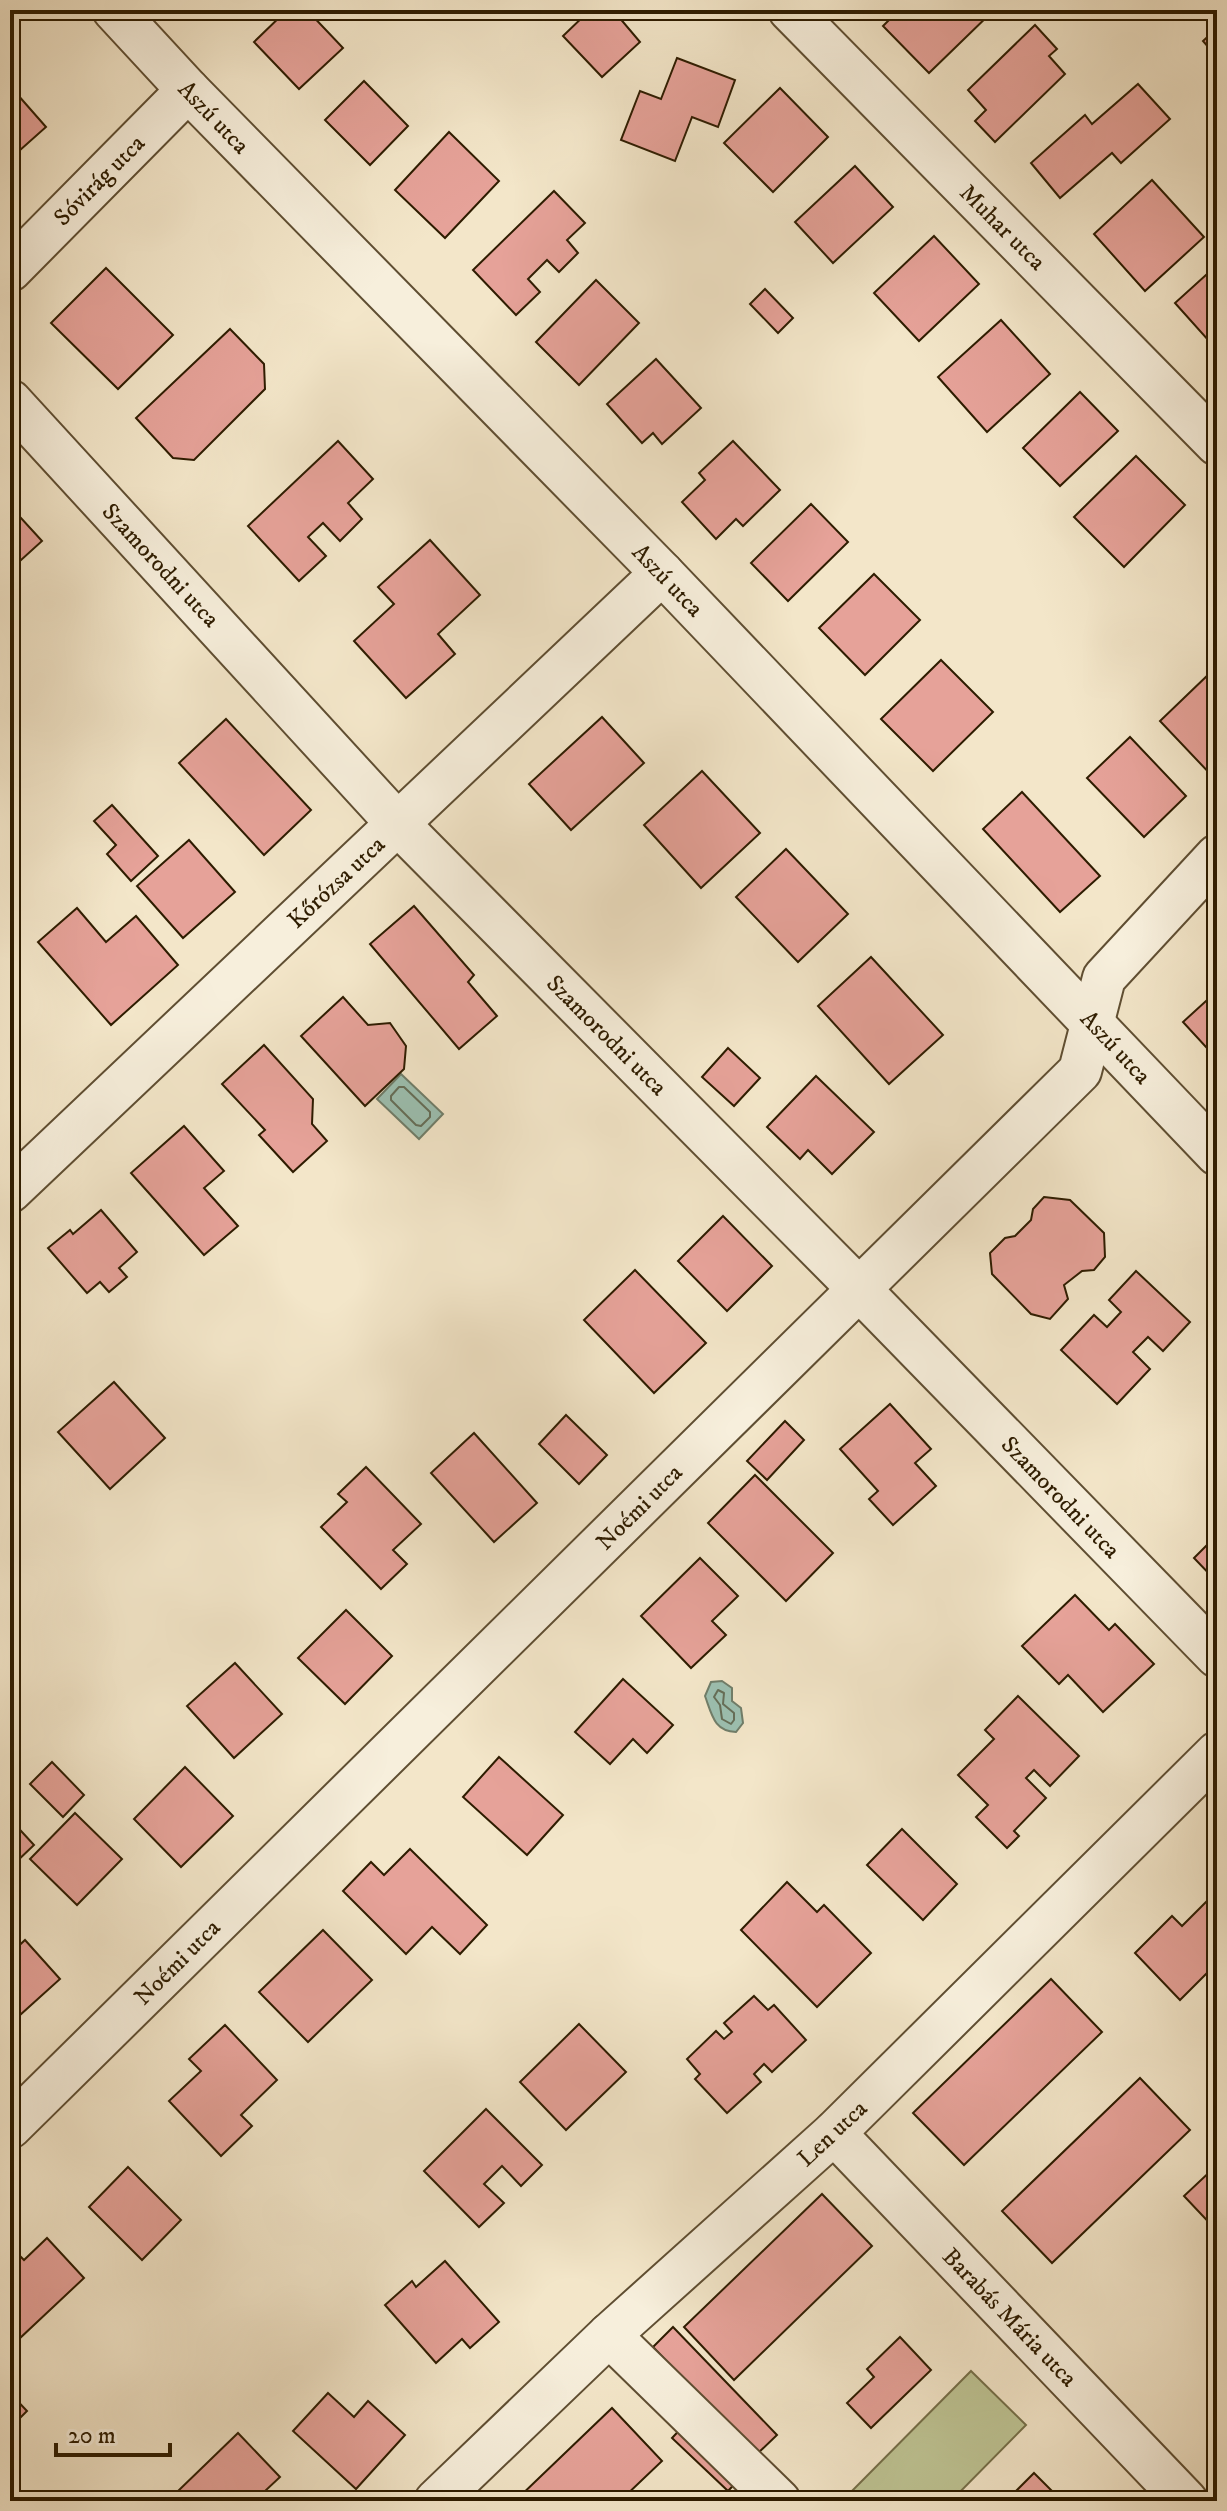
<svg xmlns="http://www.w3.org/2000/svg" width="1227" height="2511" font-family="'IM FELL DW Pica',serif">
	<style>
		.green { fill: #bec494; stroke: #76704a; stroke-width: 2 }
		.water { fill: #9cc0b1; stroke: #707e6a; stroke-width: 2 }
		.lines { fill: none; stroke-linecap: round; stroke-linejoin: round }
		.shore { stroke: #656e58; stroke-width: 2 }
		.building { fill: #e6a299; stroke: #2e1c00; stroke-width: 2 }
		.street-casing { stroke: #5f4e32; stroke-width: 46 }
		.street { stroke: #f7efdc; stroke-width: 42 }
		.labels { text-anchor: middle; stroke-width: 6; stroke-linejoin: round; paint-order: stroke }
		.street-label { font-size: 24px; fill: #2e1c00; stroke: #f7efdc }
	</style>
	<rect width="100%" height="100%" fill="#f3e6c9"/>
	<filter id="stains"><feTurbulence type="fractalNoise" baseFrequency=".0025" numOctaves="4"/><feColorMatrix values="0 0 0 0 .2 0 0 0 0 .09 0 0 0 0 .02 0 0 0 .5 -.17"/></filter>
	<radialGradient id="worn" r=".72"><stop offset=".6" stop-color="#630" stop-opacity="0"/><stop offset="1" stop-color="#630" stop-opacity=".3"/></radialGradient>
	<path class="green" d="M971,2371L1026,2425L951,2501H842Z"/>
	<g class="water">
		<path d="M401,1074L443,1114L419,1139L377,1099Z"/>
		<path d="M722,1681L732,1688V1701L741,1708L743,1723L736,1732C714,1731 712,1715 705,1696L711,1682Z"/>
	</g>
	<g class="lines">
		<g class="shore">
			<path d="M399,1087H404L430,1112V1117L421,1126L416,1125L391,1100V1096Z"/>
			<path d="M718,1690L724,1693L723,1704L734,1713V1720L731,1724L722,1719L720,1705L714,1697Z"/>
		</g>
	</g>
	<g class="building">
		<path d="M287,10H307L343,48L299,89L254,42Z"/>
		<path d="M590,10H613L640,42L602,77L563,36Z"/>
		<path d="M899,10H994L929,73L883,26Z"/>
		<path d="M1035,25L1057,49L1049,56L1065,74L995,142L975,121L986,110L968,90Z"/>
		<path d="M1217,28V57L1203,41Z"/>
		<path d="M677,58L735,80L718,127L692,117L675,161L621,140L640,91L661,99Z"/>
		<path d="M364,81L408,126L370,165L325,120Z"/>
		<path d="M1138,84L1170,119L1121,163L1112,153L1060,198L1031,163L1085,115L1092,124Z"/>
		<path d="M10,86L46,127L10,159Z"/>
		<path d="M780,88L828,137L773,192L724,143Z"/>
		<path d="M449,132L499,181L445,238L395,190Z"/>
		<path d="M855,166L893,207L833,263L795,222Z"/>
		<path d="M1152,180L1204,237L1145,291L1094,234Z"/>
		<path d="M554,191L585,223L567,240L578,253L559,272L547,260L528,279L540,292L516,315L473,270Z"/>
		<path d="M934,236L979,284L919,341L874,293Z"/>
		<path d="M1217,265V350L1175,303Z"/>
		<path d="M106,268L173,335L118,389L51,323Z"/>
		<path d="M596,280L639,323L579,385L536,342Z"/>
		<path d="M765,289L793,318L778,333L750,304Z"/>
		<path d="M1001,320L1050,374L987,432L938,377Z"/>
		<path d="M230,329L264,364L265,389L194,460L173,458L136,418Z"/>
		<path d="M656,359L701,408L662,444L653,433L642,443L607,404Z"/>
		<path d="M1080,392L1118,431L1060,486L1023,448Z"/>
		<path d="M338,441L373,479L348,503L362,519L340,541L323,523L308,537L326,556L299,581L248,526Z"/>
		<path d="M733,441L780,490L743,526L736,519L716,539L682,502L705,480L699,473Z"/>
		<path d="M1136,456L1185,505L1124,567L1074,517Z"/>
		<path d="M811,504L848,542L788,601L751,563Z"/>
		<path d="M10,506L42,541L10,570Z"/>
		<path d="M430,540L480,595L438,634L455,654L406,698L354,641L394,604L378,587Z"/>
		<path d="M874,574L920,620L865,675L819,628Z"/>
		<path d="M941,660L993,712L933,771L881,719Z"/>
		<path d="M1210,673L1217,680L1215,779L1160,721Z"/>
		<path d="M602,717L644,763L571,830L529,784Z"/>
		<path d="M226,719L311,810L264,855L179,763Z"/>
		<path d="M1130,737L1186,796L1144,837L1087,778Z"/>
		<path d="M702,771L760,833L701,888L644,825Z"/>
		<path d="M1022,792L1100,876L1060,912L983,829Z"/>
		<path d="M112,805L158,856L131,881L107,854L116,845L94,821Z"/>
		<path d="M189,840L235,892L183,938L137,886Z"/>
		<path d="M786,849L848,914L798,962L736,897Z"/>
		<path d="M414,906L474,975L468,982L497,1016L459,1049L370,944Z"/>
		<path d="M77,908L106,942L136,916L178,965L111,1025L38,942Z"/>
		<path d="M871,957L943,1035L889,1084L818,1006Z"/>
		<path d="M1217,991V1059L1183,1022Z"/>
		<path d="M343,997L368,1025L390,1023L406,1046L404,1069L365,1106L301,1036Z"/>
		<path d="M264,1045L313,1099L312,1124L327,1141L293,1172L259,1135L265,1130L222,1084Z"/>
		<path d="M728,1048L760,1078L734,1106L702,1077Z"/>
		<path d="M816,1076L874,1132L832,1174L808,1150L800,1159L767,1127Z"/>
		<path d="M184,1126L224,1171L204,1188L238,1226L204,1255L131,1173Z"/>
		<path d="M1044,1197L1070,1200L1104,1233L1105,1257L1094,1270L1082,1271L1064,1285L1068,1299L1050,1319L1031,1314L992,1274L990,1253L1005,1238L1015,1236L1031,1220L1033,1209Z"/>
		<path d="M101,1210L137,1252L119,1268L127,1277L109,1292L100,1282L87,1293L48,1248L70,1230L73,1234Z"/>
		<path d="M723,1216L772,1266L727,1311L678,1261Z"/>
		<path d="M635,1270L706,1343L654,1393L584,1320Z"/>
		<path d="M1136,1271L1190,1322L1163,1351L1148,1337L1133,1352L1150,1369L1117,1404L1061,1350L1094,1315L1107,1327L1121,1312L1109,1300Z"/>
		<path d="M114,1382L165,1438L110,1489L58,1432Z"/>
		<path d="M890,1404L931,1449L915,1463L936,1486L893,1525L869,1499L878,1491L840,1449Z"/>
		<path d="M566,1415L607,1455L579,1484L539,1444Z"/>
		<path d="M785,1421L804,1440L767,1480L747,1461Z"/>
		<path d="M474,1433L537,1503L494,1542L431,1473Z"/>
		<path d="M366,1467L421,1524L393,1550L407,1564L381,1589L321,1527L347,1502L338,1494Z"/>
		<path d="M755,1475L833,1553L786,1601L708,1523Z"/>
		<path d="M1217,1535V1582L1194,1558Z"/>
		<path d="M700,1558L738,1596L712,1621L726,1635L691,1668L641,1616Z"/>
		<path d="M1075,1595L1109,1630L1115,1624L1154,1664L1103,1712L1068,1675L1059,1684L1022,1646Z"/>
		<path d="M346,1610L392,1656L345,1704L298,1658Z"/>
		<path d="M235,1663L282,1714L234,1758L187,1706Z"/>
		<path d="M623,1679L673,1725L647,1753L633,1739L610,1764L575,1732Z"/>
		<path d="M1018,1696L1079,1756L1050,1786L1034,1770L1026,1778L1046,1798L1014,1831L1019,1836L1007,1848L976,1817L988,1805L958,1775L994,1739L985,1730Z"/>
		<path d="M499,1757L563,1815L527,1855L463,1797Z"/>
		<path d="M52,1762L84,1795L63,1817L30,1784Z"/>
		<path d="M185,1767L233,1816L181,1867L134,1819Z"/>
		<path d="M75,1813L122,1859L77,1905L30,1859Z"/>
		<path d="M10,1819L34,1845L14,1864L10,1860Z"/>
		<path d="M902,1829L957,1884L923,1920L867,1865Z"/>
		<path d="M410,1849L487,1925L460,1954L432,1927L406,1954L343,1891L371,1862L384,1875Z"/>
		<path d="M1217,1870V1886L1209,1878Z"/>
		<path d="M787,1882L817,1912L824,1905L871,1953L817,2007L741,1930Z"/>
		<path d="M1217,1891V1963L1180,2000L1135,1953L1172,1916L1182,1926Z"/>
		<path d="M323,1930L372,1980L308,2042L259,1992Z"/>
		<path d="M25,1940L60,1979L20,2015L10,2004V1954Z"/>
		<path d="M1051,1979L1102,2032L964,2165L913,2113Z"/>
		<path d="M754,1996L768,2010L774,2005L806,2040L772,2072L764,2064L754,2074L761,2082L727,2113L695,2079L700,2074L687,2059L716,2031L724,2039L732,2032L724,2023Z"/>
		<path d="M579,2024L626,2072L566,2130L520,2082Z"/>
		<path d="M225,2025L277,2080L241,2115L252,2126L221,2156L169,2101L201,2071L189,2059Z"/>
		<path d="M1140,2078L1190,2130L1052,2263L1002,2211Z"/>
		<path d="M486,2109L542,2165L521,2186L502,2166L484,2184L504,2203L479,2227L424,2171Z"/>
		<path d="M1217,2165V2231L1184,2196Z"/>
		<path d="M128,2167L181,2220L142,2260L89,2207Z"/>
		<path d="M822,2194L872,2246L734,2380L684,2327Z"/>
		<path d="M47,2238L84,2278L19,2339L10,2330V2246L24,2260Z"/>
		<path d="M445,2261L499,2322L470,2348L462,2339L436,2363L385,2305L412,2281L416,2287Z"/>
		<path d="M673,2327L777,2435L756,2455L653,2347Z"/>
		<path d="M900,2337L931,2370L871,2428L847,2403L874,2377L867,2369Z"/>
		<path d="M10,2393L27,2411L10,2428Z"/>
		<path d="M328,2393L354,2417L368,2401L405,2435L356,2489L293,2431Z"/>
		<path d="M612,2408L662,2461L620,2501H515Z"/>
		<path d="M690,2419L745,2473L728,2491L672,2438Z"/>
		<path d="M238,2433L280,2477L265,2491L274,2501H186L177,2492Z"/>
		<path d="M1034,2473L1062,2501H1006Z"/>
	</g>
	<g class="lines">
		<defs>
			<g id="street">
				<path d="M114,10L188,90L662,573L1217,1154"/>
				<path d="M790,10L1217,444"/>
				<path d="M10,270L188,90"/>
				<path d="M10,401L397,823L860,1290L1217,1656"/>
				<path d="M10,1191L662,573"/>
				<path d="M10,2127L1080,1071L1104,978L1217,856"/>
				<path d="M834,2133L1186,2501"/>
				<path d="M609,2335L779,2501"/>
				<path d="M436,2501L609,2335L834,2133L1217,1753"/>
			</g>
		</defs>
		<use href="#street" class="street-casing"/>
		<use href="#street" class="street"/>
	</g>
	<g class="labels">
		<g class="street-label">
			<text transform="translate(214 117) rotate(46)" y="8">Aszú utca</text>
			<text transform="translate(99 180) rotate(-45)" y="8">Sóvirág utca</text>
			<text transform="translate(1003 227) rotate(45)" y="8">Muhar utca</text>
			<text transform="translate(161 565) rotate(47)" y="8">Szamorodni utca</text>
			<text transform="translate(668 580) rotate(46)" y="8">Aszú utca</text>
			<text transform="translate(336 882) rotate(-43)" y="8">Kőrózsa utca</text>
			<text transform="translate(607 1035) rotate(45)" y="8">Szamorodni utca</text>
			<text transform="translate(1116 1047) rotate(47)" y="8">Aszú utca</text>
			<text transform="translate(1061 1497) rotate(46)" y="8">Szamorodni utca</text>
			<text transform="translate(639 1507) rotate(-45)" y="8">Noémi utca</text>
			<text transform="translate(177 1962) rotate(-45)" y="8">Noémi utca</text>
			<text transform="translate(832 2133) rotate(-43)" y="8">Len utca</text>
			<text transform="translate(1010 2317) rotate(46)" y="8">Barabás Mária utca</text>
		</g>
	</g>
	<rect width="1227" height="2511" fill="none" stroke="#f3e6c9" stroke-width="40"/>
	<rect x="12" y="12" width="1203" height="2487" fill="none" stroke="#2e1c00" stroke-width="4"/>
	<rect x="20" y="20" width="1187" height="2471" fill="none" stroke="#2e1c00" stroke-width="2"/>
	<path d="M56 2443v12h114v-12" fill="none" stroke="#2e1c00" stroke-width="4"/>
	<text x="68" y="2443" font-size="24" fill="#2e1c00" stroke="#f7efdc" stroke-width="6" paint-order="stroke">20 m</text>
	<rect width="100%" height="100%" filter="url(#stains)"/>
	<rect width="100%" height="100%" fill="url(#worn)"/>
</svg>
